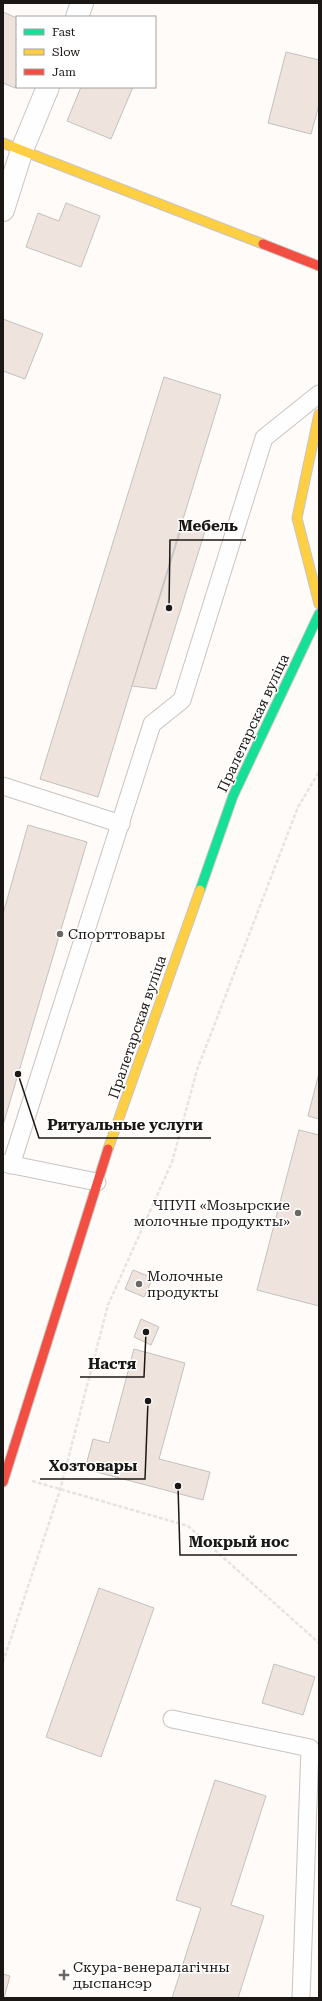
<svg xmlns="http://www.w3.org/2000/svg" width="322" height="2001" font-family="'Roboto Serif',serif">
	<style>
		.building { fill: #eee4dd; stroke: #c3c0be }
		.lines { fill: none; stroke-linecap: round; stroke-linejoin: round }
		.lane-casing { stroke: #c7c4c2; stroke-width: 19 }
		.street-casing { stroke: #c7c4c2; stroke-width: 24 }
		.fast-casing { stroke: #c7c4c2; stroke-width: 11 }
		.slow-casing { stroke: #c7c4c2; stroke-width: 11 }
		.jam-casing { stroke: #c7c4c2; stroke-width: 11 }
		.path { stroke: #e5e4e4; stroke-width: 2.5; stroke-dasharray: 4 2; stroke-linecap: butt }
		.lane { stroke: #fffefe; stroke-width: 17 }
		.street { stroke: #fffefe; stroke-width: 22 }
		.fast { stroke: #16e098; stroke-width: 9 }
		.slow { stroke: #ffcf43; stroke-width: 9 }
		.jam { stroke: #f24e42; stroke-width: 9 }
		.poi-dot { fill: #6a6765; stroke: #fff; stroke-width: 1.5 }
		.labels { text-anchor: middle; stroke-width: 3; stroke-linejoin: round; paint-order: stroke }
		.street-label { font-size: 14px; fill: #1b1715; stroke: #fff }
		.poi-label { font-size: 14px; fill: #1b1715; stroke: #fff; text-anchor: start }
		.leader { fill: none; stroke: #1b1715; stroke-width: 1.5 }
		.callout-dot { fill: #1b1715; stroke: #fff; stroke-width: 1.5 }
		.callout-label { font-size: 15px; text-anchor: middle; font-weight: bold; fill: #1b1715; stroke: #fff; stroke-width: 3; stroke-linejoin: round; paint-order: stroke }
	</style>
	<rect width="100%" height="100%" fill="#fefbf9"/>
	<g class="building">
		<path d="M3,12L17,18V83L15,88L3,83Z"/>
		<path d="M286,52L319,60V105L311,134L268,123Z"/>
		<path d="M81,87H133L111,139L67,121Z"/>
		<path d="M66,203L100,216L81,267L26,247L38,213L59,221Z"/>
		<path d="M3,319L43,334L25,379L3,371Z"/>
		<path d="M164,377L221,395L98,797L40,779Z"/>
		<path d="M182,526L205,531L156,689L132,686Z"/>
		<path d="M28,825L87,842L3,1125V914Z"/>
		<path d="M319,1073V1119L308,1116Z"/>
		<path d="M299,1130L319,1135V1306L257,1290Z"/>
		<path d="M133,1270L153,1278L144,1297L125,1289Z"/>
		<path d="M141,1319L159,1327L151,1345L134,1337Z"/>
		<path d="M134,1349L185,1363L159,1459L210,1472L203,1500L85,1469L93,1439L109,1443Z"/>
		<path d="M99,1588L154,1608L101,1757L46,1737Z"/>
		<path d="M274,1664L315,1677L303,1715L262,1703Z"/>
		<path d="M215,1780L266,1796L231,1905L264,1916L238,1998H172L201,1908L176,1900Z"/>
		<path d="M3,1974L10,1976L4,1998H3Z"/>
	</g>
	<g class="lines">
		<defs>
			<g id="lane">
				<path d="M3,786L121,824"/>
				<path d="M3,1163L97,1182"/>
				<path d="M11,1165L152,724L182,700L264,438L319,394"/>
				<path d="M172,1719L310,1748L301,1998"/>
			</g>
			<g id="street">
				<path d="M77,17L82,3"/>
				<path d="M3,210L22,150L48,87"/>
			</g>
			<path id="fast" d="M200,890L233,796L319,614"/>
			<g id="slow">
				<path d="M3,143L263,244"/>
				<path d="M319,414L297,518L319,604"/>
				<path d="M108,1149L200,890"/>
			</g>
			<g id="jam">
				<path d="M263,244L319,266"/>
				<path d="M3,1482L108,1149"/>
			</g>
		</defs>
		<use href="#lane" class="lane-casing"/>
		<use href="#street" class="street-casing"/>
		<use href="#fast" class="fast-casing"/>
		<use href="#slow" class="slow-casing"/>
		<use href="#jam" class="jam-casing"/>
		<g class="path">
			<path d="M32,1481L188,1526L319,1643"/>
			<path d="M3,1662L60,1490L108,1305L172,1162L197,1070L298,807L319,772"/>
		</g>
		<use href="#lane" class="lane"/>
		<use href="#street" class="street"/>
		<use href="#fast" class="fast"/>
		<use href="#slow" class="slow"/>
		<use href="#jam" class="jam"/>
	</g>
	<g class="poi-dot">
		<circle cx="60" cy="934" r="4"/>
		<circle cx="298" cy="1213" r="4"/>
		<circle cx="139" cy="1284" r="4"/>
		<path d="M62 1969h4v4h4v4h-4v4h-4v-4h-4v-4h4z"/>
	</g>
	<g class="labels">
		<g class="street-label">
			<text transform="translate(253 723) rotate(-65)" y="5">Пралетарская вуліца</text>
			<text transform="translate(137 1027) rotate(-71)" y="5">Пралетарская вуліца</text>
		</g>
		<g class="poi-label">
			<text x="68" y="939">Спорттовары</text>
			<text x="290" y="1210" text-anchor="end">ЧПУП «Мозырские<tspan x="290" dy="16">молочные продукты»</tspan></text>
			<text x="147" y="1281">Молочные<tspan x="147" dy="16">продукты</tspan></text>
			<text x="73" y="1972">Скура-венералагічны<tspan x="73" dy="16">дыспансэр</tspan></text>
		</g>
	</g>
	<path class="leader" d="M169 608L170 540H246M18 1074L39 1138H211M146 1332L144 1377H80M148 1401L145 1479H40M178 1486L180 1555H297"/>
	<g class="callout-dot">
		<circle cx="169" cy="608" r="4"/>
		<circle cx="18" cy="1074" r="4"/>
		<circle cx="146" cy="1332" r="4"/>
		<circle cx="148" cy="1401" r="4"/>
		<circle cx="178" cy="1486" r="4"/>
	</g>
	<g class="callout-label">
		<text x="208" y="531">Мебель</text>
		<text x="125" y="1130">Ритуальные услуги</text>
		<text x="112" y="1369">Настя</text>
		<text x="93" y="1471">Хозтовары</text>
		<text x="239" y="1547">Мокрый нос</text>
	</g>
	<rect width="322" height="2001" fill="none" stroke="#1b1715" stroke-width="8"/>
	<rect x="16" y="16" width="140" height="72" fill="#ffffff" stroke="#a4a2a1"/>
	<rect x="24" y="29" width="20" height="6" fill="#16e098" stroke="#a4a2a1"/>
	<text x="52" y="36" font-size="12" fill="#1b1715">Fast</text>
	<rect x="24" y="49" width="20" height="6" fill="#ffcf43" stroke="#a4a2a1"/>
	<text x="52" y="56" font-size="12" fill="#1b1715">Slow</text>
	<rect x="24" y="69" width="20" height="6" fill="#f24e42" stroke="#a4a2a1"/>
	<text x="52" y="76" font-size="12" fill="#1b1715">Jam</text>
</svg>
